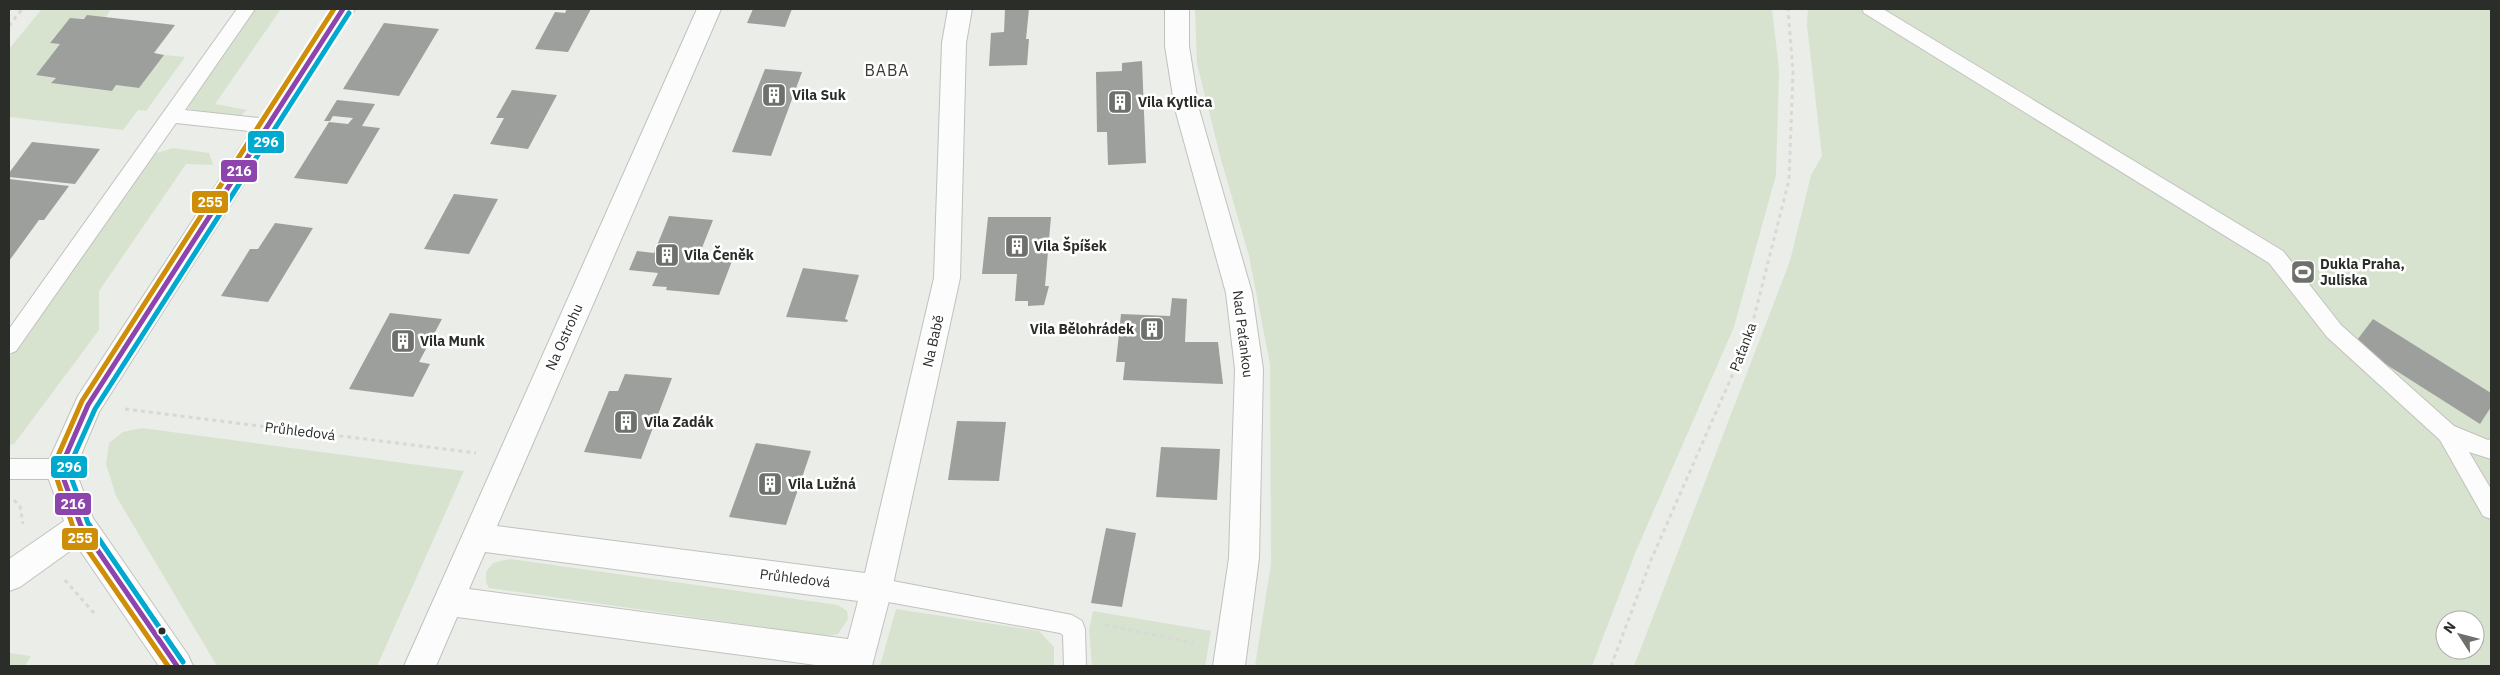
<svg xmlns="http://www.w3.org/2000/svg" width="2500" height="675" font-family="'IBM Plex Sans',sans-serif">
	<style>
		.green { fill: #d8e3cf; fill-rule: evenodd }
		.building { fill: #9d9f9c }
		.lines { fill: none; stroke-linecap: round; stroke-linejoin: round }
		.lane-casing { stroke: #c0c2be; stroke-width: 2 }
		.street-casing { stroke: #c0c2be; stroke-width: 2 }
		.path { stroke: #d8d9d7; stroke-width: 3; stroke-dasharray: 4 4; stroke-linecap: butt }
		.lane { fill: #fcfcfc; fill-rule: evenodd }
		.street { fill: #fcfcfc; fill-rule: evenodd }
		.bus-1-casing { stroke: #fff; stroke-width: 9 }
		.bus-2-casing { stroke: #fff; stroke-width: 9 }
		.bus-3-casing { stroke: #fff; stroke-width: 9 }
		.bus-1 { stroke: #8e44ad; stroke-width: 5 }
		.bus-2 { stroke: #00a9ce; stroke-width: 5 }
		.bus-3 { stroke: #ce8e08; stroke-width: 5 }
		.bus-dot { fill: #2b2d29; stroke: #fff; stroke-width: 2 }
		.labels { text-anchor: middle; stroke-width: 5; stroke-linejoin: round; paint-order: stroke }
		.poi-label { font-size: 14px; font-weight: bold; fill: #2b2d29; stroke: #fff; text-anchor: start }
		.street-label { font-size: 14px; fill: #2b2d29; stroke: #fff }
		.quarter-label { font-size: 16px; letter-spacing: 1px; fill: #373b33; stroke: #fff }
		.line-badge { stroke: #fff; stroke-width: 2 }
		.badge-label { font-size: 14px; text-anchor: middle; font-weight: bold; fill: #fff }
	</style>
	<rect width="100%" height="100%" fill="#eaede8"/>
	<g class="green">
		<path d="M42,9H111L105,18H70L50,42L60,44L36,75L56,78L52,83L112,91L116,85L139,88L164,55L185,57L146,111L138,110L123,130L9,117V49Z"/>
		<path d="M255,9H281L215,104L247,110L239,117L207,115L185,107Z"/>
		<path d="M1195,9H1772L1779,70L1776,175L1734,327L1636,551L1592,666H1255L1271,564L1270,364L1249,256L1222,163L1197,64Z"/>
		<path d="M1808,9H2491V666H1634L1790,261L1811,175L1822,156L1807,25ZM2445,620H2475V650H2445Z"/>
		<path d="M173,148L209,153L213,165L186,164L99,291V330L14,444L9,445V358L150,155Z"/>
		<path d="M142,428L464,471L377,666H217L116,496L106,464L109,443L123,432Z"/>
		<path d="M510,559L838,605L847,611L848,619L838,634L827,636L489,588L486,582V572L493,563Z"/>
		<path d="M896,609L1039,631L1054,647V666H880Z"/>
		<path d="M1093,611L1211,631L1205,666H1092L1089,629Z"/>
		<path d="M9,653L31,656L25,666H9Z"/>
	</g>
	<g class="building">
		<path d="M567,9H591L568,52L535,49L555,12L565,13Z"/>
		<path d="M753,9H792L785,27L747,23Z"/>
		<path d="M1005,9H1029L1026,39H1029L1027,65L989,66L991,33L1004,32Z"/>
		<path d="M87,15L175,25L154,53L164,55L139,88L116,85L112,91L51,83L56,78L36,75L60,44L50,43L70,18L84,19Z"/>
		<path d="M384,23L439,29L399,96L343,89Z"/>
		<path d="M1142,61L1146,163L1108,165L1107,132H1097L1096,72L1122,71V63Z"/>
		<path d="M765,69L802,72L771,156L732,152Z"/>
		<path d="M512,90L557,95L528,149L490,144L504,118H496Z"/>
		<path d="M337,100L375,104L362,126L380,128L347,184L294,178L329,122L348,124L353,118L333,116L330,121H324Z"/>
		<path d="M32,142L100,149L75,184L9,177V173Z"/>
		<path d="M9,179L69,186L44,220H39L9,261Z"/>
		<path d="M454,194L498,199L469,254L424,249Z"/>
		<path d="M669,216L713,220L698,258L732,261L719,295L666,290L667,287L652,286L658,273L629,270L637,251L654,253Z"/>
		<path d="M988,217H1051L1045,286H1049L1044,305L1028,306V301H1015L1017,274H982Z"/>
		<path d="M275,223L313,228L268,302L221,296L250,249H258Z"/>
		<path d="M803,268L859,275L845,319L848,320L847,322L786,317Z"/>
		<path d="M1172,298L1187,299L1185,342H1218L1223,384L1123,380L1125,362H1116L1121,314L1170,316Z"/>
		<path d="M390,313L442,319L419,362L430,364L413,397L349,389Z"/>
		<path d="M2373,319L2491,393V407L2480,424L2354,344Z"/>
		<path d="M625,374L672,378L641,459L584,452L609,391H618Z"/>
		<path d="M957,421L1006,422L999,481L948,480Z"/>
		<path d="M756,443L811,451L786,525L729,517Z"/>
		<path d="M1161,447L1220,449L1217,500L1156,497Z"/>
		<path d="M1106,528L1136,533L1122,607L1091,603Z"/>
	</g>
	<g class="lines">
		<defs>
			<g id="lane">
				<path d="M237,9H255L185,110L268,119L274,121L277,126L274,131L268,133L176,123L16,351L9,354V329Z"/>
				<path d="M1862,9H1883L2283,251L2341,325L2454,426L2488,440L2491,439V459L2469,452L2491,489V519L2483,516L2440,440L2327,337L2269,263L1864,13Z"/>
				<path d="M9,459H60L67,462L71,469L67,476L60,479H9Z"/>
				<path d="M877,578L1072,615L1082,621L1085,629L1086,666H1064L1063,635L1060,633L877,600L869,596L866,589L869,582Z"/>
			</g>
			<g id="street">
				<path d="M331,9H355L99,412L75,469L93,518L188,655L193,666H159L77,546L20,587L9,591V559L64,521L45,469L78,396Z"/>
				<path d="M697,9H721L497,526L865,573L934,278L942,43L948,9H972L966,43L960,278L892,589L872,666H823L457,617L436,666H404ZM485,552L858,601L848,639L469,589Z"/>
				<path d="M1165,9H1189V46L1199,109L1252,293L1263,369L1259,558L1245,666H1213L1229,558L1235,369L1226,293L1175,109L1165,46Z"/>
			</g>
		</defs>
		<use href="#lane" class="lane-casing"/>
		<use href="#street" class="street-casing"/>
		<g class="path">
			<path d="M9,26L22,9"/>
			<path d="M125,409L476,453"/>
			<path d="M14,500L20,506L23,524"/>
			<path d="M65,580L94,613"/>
			<path d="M1105,625L1194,643"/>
			<path d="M1611,666L1651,560L1749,337L1789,180L1793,72L1788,9"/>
		</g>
		<use href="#lane" class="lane"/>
		<use href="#street" class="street"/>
		<defs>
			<path id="bus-1" d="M177,666L81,526L60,469L88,405L343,9"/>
			<path id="bus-2" d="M183,662L88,523L68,469L95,409L349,13"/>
			<path id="bus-3" d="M168,666L74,530L53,467L82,401L334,9"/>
		</defs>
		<use href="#bus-1" class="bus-1-casing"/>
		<use href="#bus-2" class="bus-2-casing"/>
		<use href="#bus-3" class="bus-3-casing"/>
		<use href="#bus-1" class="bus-1"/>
		<use href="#bus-2" class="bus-2"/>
		<use href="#bus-3" class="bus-3"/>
	</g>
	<defs>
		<symbol id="building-square" viewBox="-11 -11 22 22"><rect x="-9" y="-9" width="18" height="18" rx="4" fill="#6e706c" stroke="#fff"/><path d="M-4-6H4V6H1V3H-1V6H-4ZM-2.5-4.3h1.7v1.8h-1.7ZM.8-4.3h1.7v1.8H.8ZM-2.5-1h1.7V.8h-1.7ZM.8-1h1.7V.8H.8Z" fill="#fff"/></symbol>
		<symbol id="stadium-square" viewBox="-11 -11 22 22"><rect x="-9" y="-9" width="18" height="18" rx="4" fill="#6e706c" stroke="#fff"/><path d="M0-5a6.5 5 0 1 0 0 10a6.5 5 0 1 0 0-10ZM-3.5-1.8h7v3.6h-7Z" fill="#fff"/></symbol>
	</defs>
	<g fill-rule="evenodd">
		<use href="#building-square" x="760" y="81" width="28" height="28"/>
		<use href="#building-square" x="1106" y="88" width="28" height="28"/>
		<use href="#building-square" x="1003" y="232" width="28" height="28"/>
		<use href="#building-square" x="653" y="241" width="28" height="28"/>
		<use href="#stadium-square" x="2289" y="258" width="28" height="28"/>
		<use href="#building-square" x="1138" y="315" width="28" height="28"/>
		<use href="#building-square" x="389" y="327" width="28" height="28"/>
		<use href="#building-square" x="612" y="408" width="28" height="28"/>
		<use href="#building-square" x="756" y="470" width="28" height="28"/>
	</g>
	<circle class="bus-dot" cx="162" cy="631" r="4.5"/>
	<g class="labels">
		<g class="poi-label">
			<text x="792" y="100">Vila Suk</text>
			<text x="1138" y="107">Vila Kytlica</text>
			<text x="1034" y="251">Vila Špíšek</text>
			<text x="684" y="260">Vila Čeněk</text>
			<text x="2320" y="269">Dukla Praha,<tspan x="2320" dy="16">Juliska</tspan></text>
			<text x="1134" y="334" text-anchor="end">Vila Bělohrádek</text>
			<text x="420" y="346">Vila Munk</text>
			<text x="644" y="427">Vila Zadák</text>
			<text x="788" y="489">Vila Lužná</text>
		</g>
		<g class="street-label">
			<text transform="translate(1243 334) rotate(83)" y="5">Nad Paťankou</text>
			<text transform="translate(564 337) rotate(-66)" y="5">Na Ostrohu</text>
			<text transform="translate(933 341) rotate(-77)" y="5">Na Babě</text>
			<text transform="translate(1743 347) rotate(-69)" y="5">Paťanka</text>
			<text transform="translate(300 431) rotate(7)" y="5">Průhledová</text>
			<text transform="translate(795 578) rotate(7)" y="5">Průhledová</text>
		</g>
		<g class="quarter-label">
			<text x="887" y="76">BABA</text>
		</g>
	</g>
	<g class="line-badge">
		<rect x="247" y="130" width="38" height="24" rx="5" fill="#00a9ce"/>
		<rect x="220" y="159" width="38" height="24" rx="5" fill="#8e44ad"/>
		<rect x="191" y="190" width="38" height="24" rx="5" fill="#ce8e08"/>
		<rect x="50" y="455" width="38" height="24" rx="5" fill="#00a9ce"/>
		<rect x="54" y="492" width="38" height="24" rx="5" fill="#8e44ad"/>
		<rect x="61" y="527" width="38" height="24" rx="5" fill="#ce8e08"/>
	</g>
	<g class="badge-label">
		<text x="266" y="147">296</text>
		<text x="239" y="176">216</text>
		<text x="210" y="207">255</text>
		<text x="69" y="472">296</text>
		<text x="73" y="509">216</text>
		<text x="80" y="543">255</text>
	</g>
	<rect width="2500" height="675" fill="none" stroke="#2b2d29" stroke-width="20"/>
	<g transform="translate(2460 635) rotate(306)"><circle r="24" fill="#ffffff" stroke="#aaaba9"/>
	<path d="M0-4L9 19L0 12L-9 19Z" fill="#6e706c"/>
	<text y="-8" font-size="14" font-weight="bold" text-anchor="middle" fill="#2b2d29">N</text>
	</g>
</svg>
